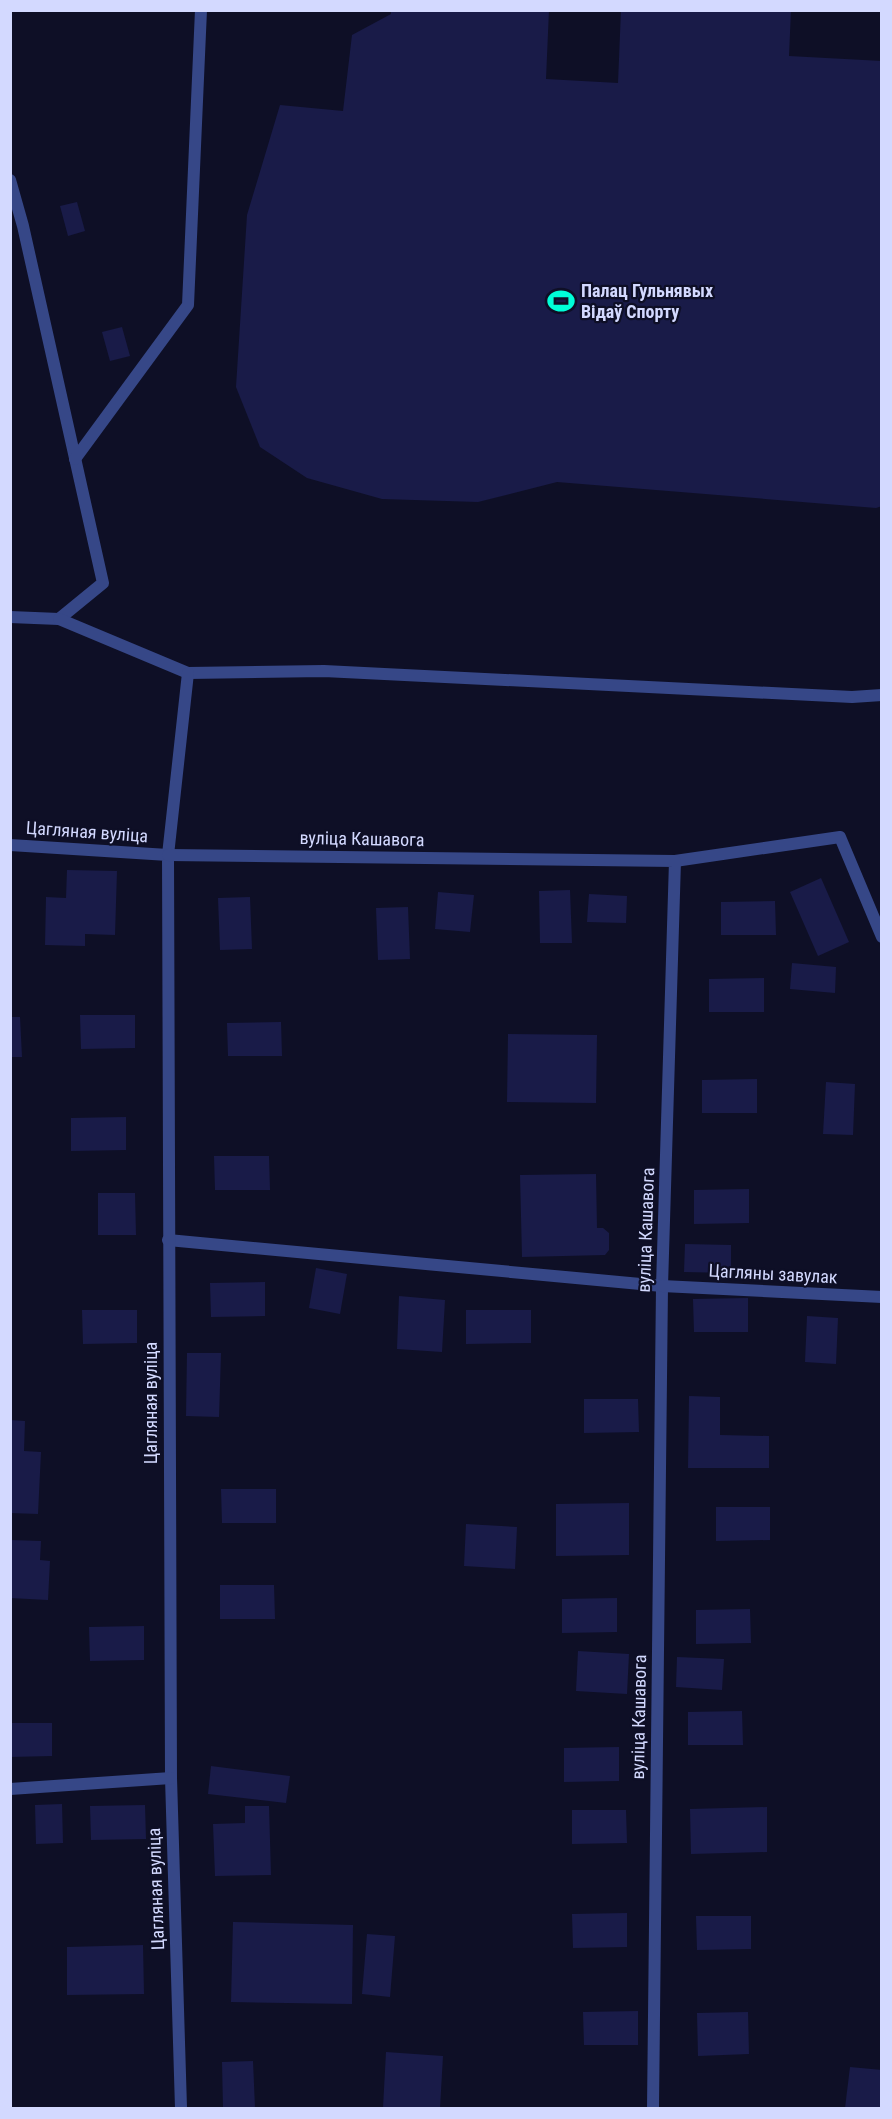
<svg xmlns="http://www.w3.org/2000/svg" width="892" height="2119" font-family="'Roboto Condensed',sans-serif">
	<style>
		.building { fill: #191b48 }
		.lines { fill: none; stroke-linecap: round; stroke-linejoin: round }
		.service { stroke: #364787; stroke-width: 12 }
		.minor { stroke: #364787; stroke-width: 12 }
		.labels { text-anchor: middle; stroke-width: 4.5; stroke-linejoin: round; paint-order: stroke }
		.poi-label { font-size: 18px; font-weight: bold; fill: #d3d9ff; stroke: #0e0f26; text-anchor: start }
		.street-label { font-size: 18px; fill: #d3d9ff; stroke: #0e0f26 }
	</style>
	<rect width="100%" height="100%" fill="#0e0f26"/>
	<g class="building">
		<path d="M391,10H549L546,79L618,83L621,10H791L789,56L882,61V506L876,508L557,482L478,502L382,499L307,478L260,447L236,387L247,215L280,105L343,111L352,35L391,14Z"/>
		<path d="M77,202L85,231L68,236L60,206Z"/>
		<path d="M122,327L130,356L110,361L102,332Z"/>
		<path d="M67,870L117,871L115,935L85,934V946L45,945L46,897L66,898Z"/>
		<path d="M821,878L849,942L818,956L790,892Z"/>
		<path d="M570,890L572,943H540L539,891Z"/>
		<path d="M438,892L474,895L470,932L435,929Z"/>
		<path d="M589,894L627,896L626,923L587,922Z"/>
		<path d="M250,897L252,949L220,950L218,898Z"/>
		<path d="M775,901L776,935H721V902Z"/>
		<path d="M408,907L410,959L378,960L376,908Z"/>
		<path d="M792,963L836,967L835,993L790,989Z"/>
		<path d="M764,978V1012H709V979Z"/>
		<path d="M80,1015H135V1048L81,1049Z"/>
		<path d="M10,1017H20L22,1057H10Z"/>
		<path d="M281,1022L282,1056H228L227,1023Z"/>
		<path d="M508,1034L597,1035L596,1103L507,1102Z"/>
		<path d="M757,1079V1113H702V1080Z"/>
		<path d="M826,1082L855,1084L853,1135L823,1134Z"/>
		<path d="M126,1117V1150L71,1151V1118Z"/>
		<path d="M214,1156H269L270,1190H215Z"/>
		<path d="M596,1174L597,1228H603L609,1233V1250L605,1255L522,1257L520,1175Z"/>
		<path d="M749,1189V1223L694,1224V1190Z"/>
		<path d="M98,1193H135L136,1235H98Z"/>
		<path d="M685,1244L731,1245V1273L684,1272Z"/>
		<path d="M316,1268L347,1274L340,1314L309,1308Z"/>
		<path d="M265,1282V1316L211,1317L210,1283Z"/>
		<path d="M399,1296L445,1300L442,1352L397,1349Z"/>
		<path d="M748,1298V1332H694L693,1299Z"/>
		<path d="M82,1310H137V1343L83,1344Z"/>
		<path d="M466,1310H531V1343L466,1344Z"/>
		<path d="M807,1316L838,1318L836,1364L805,1362Z"/>
		<path d="M187,1353H221L219,1417L186,1416Z"/>
		<path d="M689,1396L720,1397V1435L769,1436V1468H688Z"/>
		<path d="M584,1399H638L639,1432L584,1433Z"/>
		<path d="M10,1420L25,1421L24,1451L41,1452L38,1514L10,1513Z"/>
		<path d="M221,1489H276V1523H222Z"/>
		<path d="M629,1503V1555L556,1556V1504Z"/>
		<path d="M716,1507H770V1540L716,1541Z"/>
		<path d="M466,1524L517,1527L515,1569L464,1566Z"/>
		<path d="M10,1540L41,1541L40,1560L50,1561L48,1600L10,1598Z"/>
		<path d="M220,1585H274L275,1619H220Z"/>
		<path d="M617,1598V1632L562,1633V1599Z"/>
		<path d="M750,1609L751,1643L696,1644V1610Z"/>
		<path d="M144,1626V1660L90,1661L89,1627Z"/>
		<path d="M578,1651L629,1654L627,1694L576,1691Z"/>
		<path d="M677,1657L724,1659L722,1690L676,1687Z"/>
		<path d="M742,1711L743,1745H688V1712Z"/>
		<path d="M10,1723H52V1756L10,1757Z"/>
		<path d="M619,1747V1781L564,1782V1748Z"/>
		<path d="M211,1766L290,1776L286,1803L208,1794Z"/>
		<path d="M62,1804L63,1843L36,1844L35,1805Z"/>
		<path d="M145,1805L146,1839L91,1840L90,1806Z"/>
		<path d="M245,1806H269L271,1875L215,1876L213,1824L245,1823Z"/>
		<path d="M767,1807V1852L691,1854L690,1809Z"/>
		<path d="M572,1810H626L627,1843L572,1844Z"/>
		<path d="M627,1913V1947L573,1948L572,1914Z"/>
		<path d="M696,1916H751V1949L697,1950Z"/>
		<path d="M233,1922L353,1925L352,2004L231,2002Z"/>
		<path d="M367,1934L395,1936L390,1997L362,1994Z"/>
		<path d="M143,1945L144,1994L67,1995V1947Z"/>
		<path d="M638,2011V2045H584L583,2012Z"/>
		<path d="M748,2012L749,2054L698,2056L697,2013Z"/>
		<path d="M386,2052L443,2056L440,2108H383Z"/>
		<path d="M253,2061L255,2108H223L222,2062Z"/>
		<path d="M850,2067L882,2070L881,2108H845Z"/>
	</g>
	<g class="lines">
		<g class="service">
			<path d="M10,180L23,226L103,583L59,619L10,617"/>
			<path d="M75,459L188,305L201,10"/>
			<path d="M59,619L188,673L324,671L852,697L882,695"/>
			<path d="M168,855L188,673"/>
			<path d="M675,861L840,837L882,937"/>
			<path d="M168,1240L662,1286"/>
		</g>
		<g class="minor">
			<path d="M10,845L168,855L171,1778L181,2108"/>
			<path d="M168,855L675,861L662,1286L653,2108"/>
			<path d="M662,1286L882,1297"/>
			<path d="M10,1789L171,1778"/>
		</g>
	</g>
	<defs>
		<symbol id="stadium-bare" viewBox="-9 -9 18 18"><path d="M0-5a6.5 5 0 1 0 0 10a6.5 5 0 1 0 0-10ZM-3.5-1.8h7v3.6h-7Z" fill="#00fed8" stroke="#0e0f26" stroke-width="2.5" paint-order="stroke"/></symbol>
	</defs>
	<g fill-rule="evenodd">
		<use href="#stadium-bare" x="542" y="282" width="38" height="38"/>
	</g>
	<g class="labels">
		<g class="poi-label">
			<text x="581" y="297">Палац Гульнявых<tspan x="581" dy="21">Відаў Спорту</tspan></text>
		</g>
		<g class="street-label">
			<text transform="translate(87 832) rotate(4)" y="6">Цагляная вуліца</text>
			<text transform="translate(362 839) rotate(1)" y="6">вуліца Кашавога</text>
			<text transform="translate(646 1230) rotate(-88)" y="6">вуліца Кашавога</text>
			<text transform="translate(773 1274) rotate(3)" y="6">Цагляны завулак</text>
			<text transform="translate(151 1403) rotate(-90)" y="6">Цагляная вуліца</text>
			<text transform="translate(639 1717) rotate(-89)" y="6">вуліца Кашавога</text>
			<text transform="translate(156 1889) rotate(-92)" y="6">Цагляная вуліца</text>
		</g>
	</g>
	<rect width="892" height="2119" fill="none" stroke="#d3d9ff" stroke-width="24"/>
</svg>
